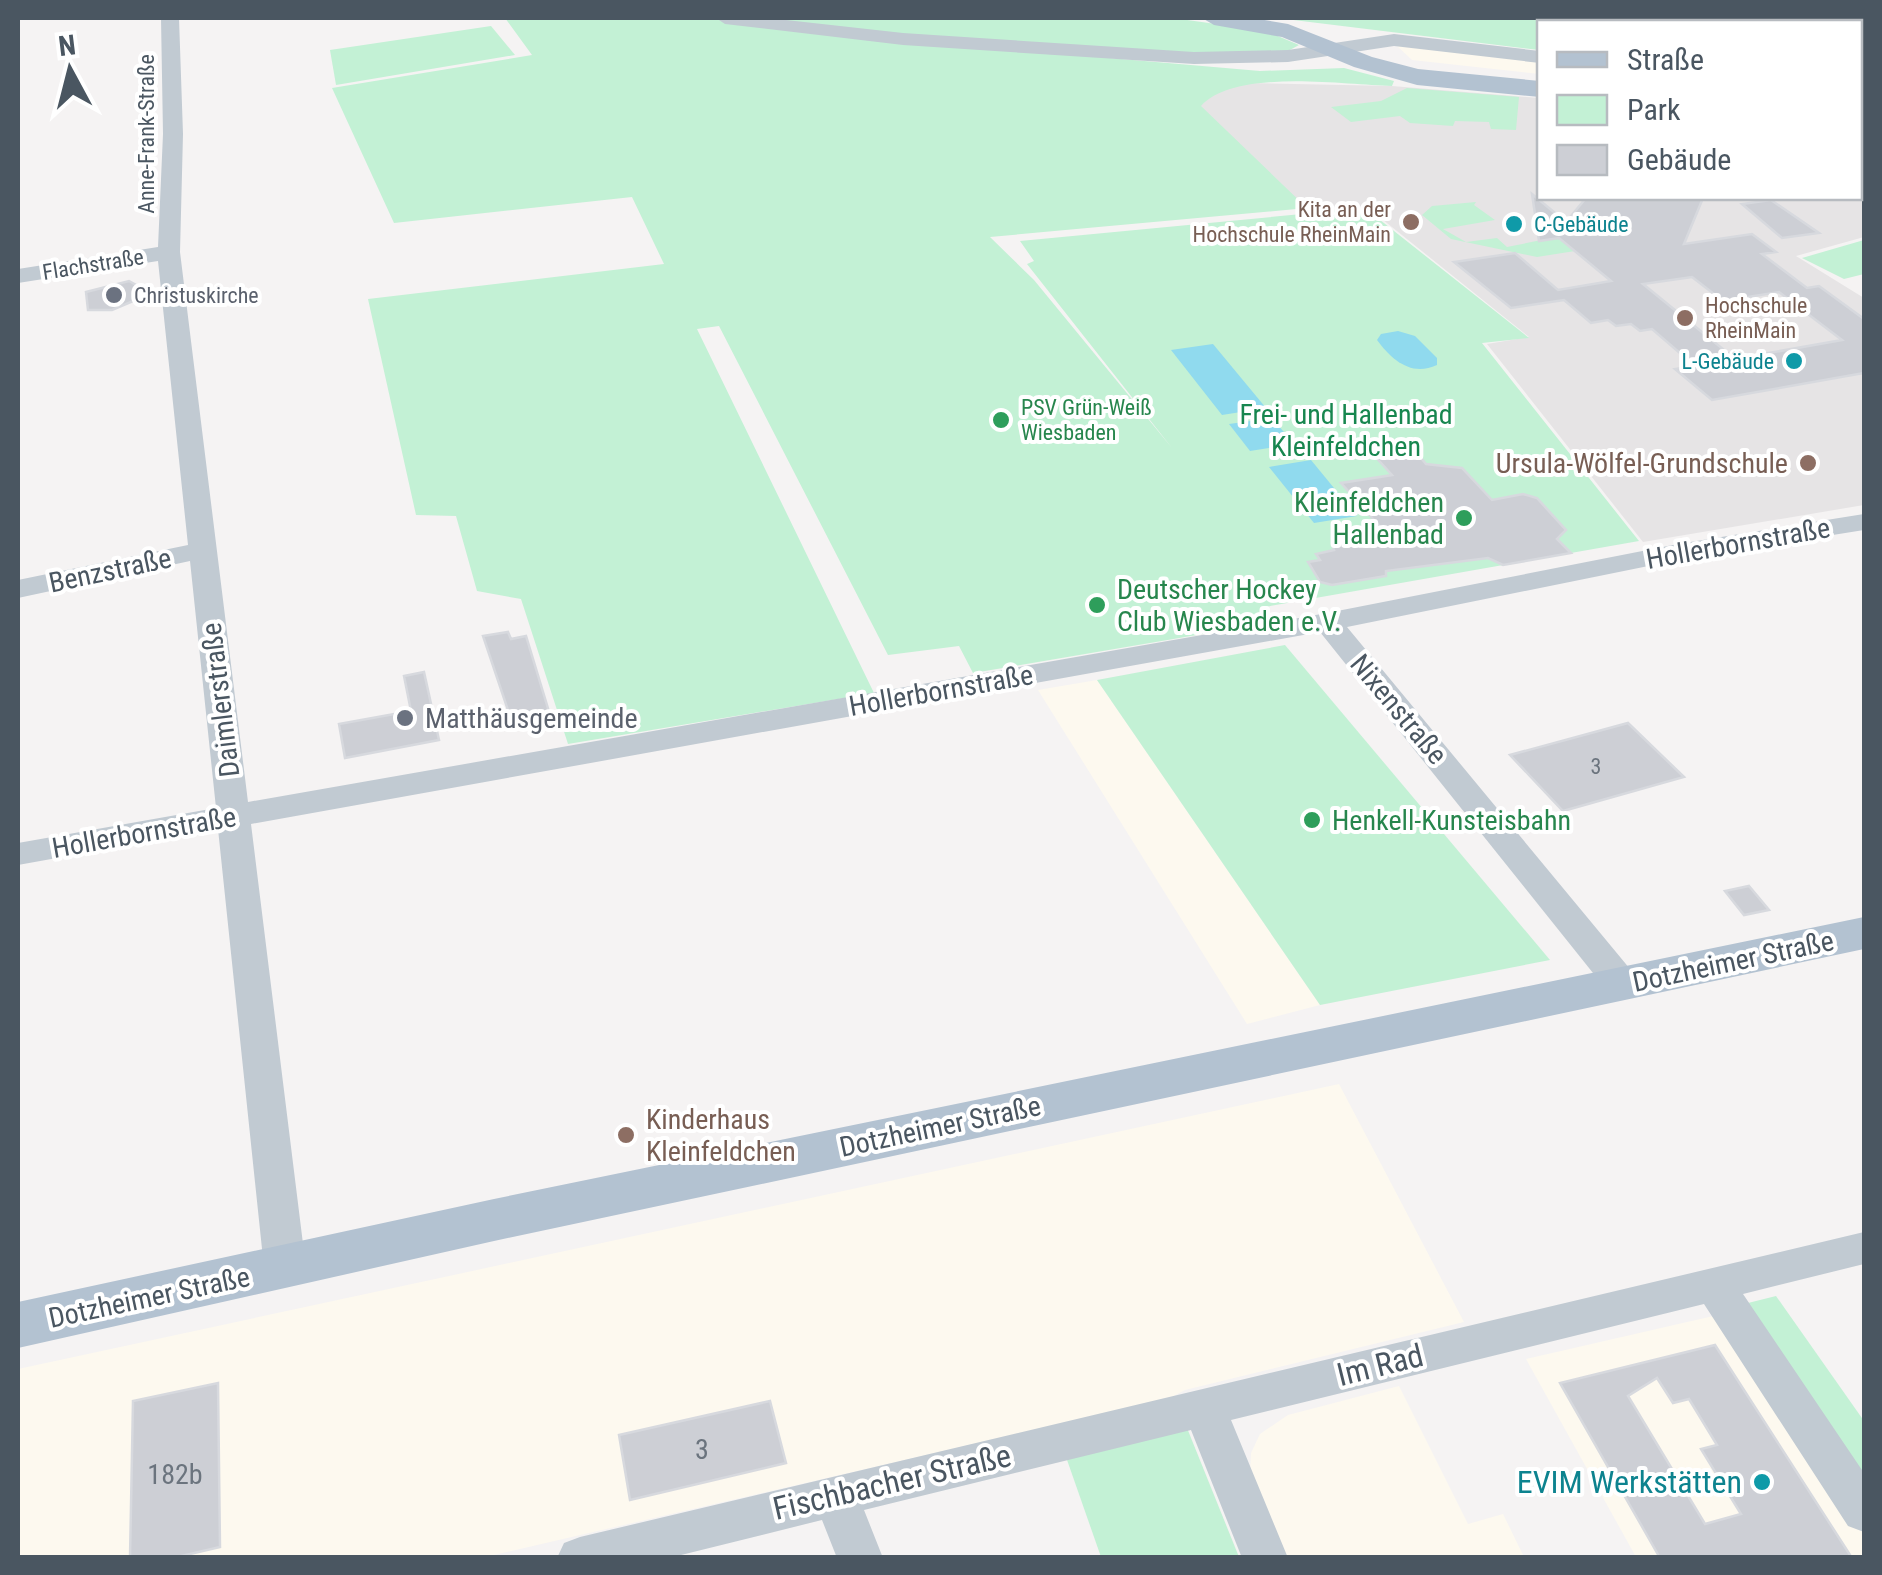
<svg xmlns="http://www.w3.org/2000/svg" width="1882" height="1575" font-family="'Roboto Condensed',sans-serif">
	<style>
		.commercial { fill: #fdf9ef }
		.education { fill: #e6e4e5 }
		.green { fill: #c3f1d5 }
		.water { fill: #90daee }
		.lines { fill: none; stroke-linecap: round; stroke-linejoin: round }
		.stream { stroke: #90daee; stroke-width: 5 }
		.building { fill: #cdcfd5; stroke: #d7d9de; stroke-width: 2.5; fill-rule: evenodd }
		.minor { fill: #c1cad2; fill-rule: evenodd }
		.major { fill: #b3c2d1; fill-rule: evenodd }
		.education-dot { fill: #8d6e63; stroke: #fff; stroke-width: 4 }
		.culture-dot { fill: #0f9aa8; stroke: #fff; stroke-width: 4 }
		.worship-dot { fill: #6b7280; stroke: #fff; stroke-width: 4 }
		.leisure-dot { fill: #2e9e5b; stroke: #fff; stroke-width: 4 }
		.labels { text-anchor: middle; stroke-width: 8; stroke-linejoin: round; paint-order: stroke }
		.far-street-label { font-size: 22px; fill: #4a5661; stroke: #fff }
		.far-education-label { font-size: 22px; fill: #785e54; stroke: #fff; text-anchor: end }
		.far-culture-label { font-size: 22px; fill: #0d838f; stroke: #fff; text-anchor: start }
		.far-worship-label { font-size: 22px; fill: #5b616d; stroke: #fff; text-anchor: start }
		.far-leisure-label { font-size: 22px; fill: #27864d; stroke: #fff; text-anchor: start }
		.number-label { font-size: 22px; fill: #6b747e }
		.park-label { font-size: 28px; fill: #17864f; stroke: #fff }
		.education-label { font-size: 28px; fill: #785e54; stroke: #fff; text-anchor: end }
		.leisure-label { font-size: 28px; fill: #27864d; stroke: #fff; text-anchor: start }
		.street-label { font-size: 28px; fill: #4a5661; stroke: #fff }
		.worship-label { font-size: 28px; fill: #5b616d; stroke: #fff; text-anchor: start }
		.near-number-label { font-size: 28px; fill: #6b747e }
		.near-street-label { font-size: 32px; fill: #4a5661; stroke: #fff }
		.near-culture-label { font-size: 32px; fill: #0d838f; stroke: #fff; text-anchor: end }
	</style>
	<rect width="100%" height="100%" fill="#f5f3f3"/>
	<g class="commercial">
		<path d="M1395,44L1539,60V74L1412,60Z"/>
		<path d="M1097,680L1320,1005L1247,1024L1038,690Z"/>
		<path d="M1339,1084L1464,1322L1185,1390L1168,1399L481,1558L18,1557V1369Z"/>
		<path d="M1722,1314L1864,1529V1557H1636L1526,1359Z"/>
		<path d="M1399,1386L1468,1524L1503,1514L1524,1557H1283L1250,1474L1251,1453L1260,1434L1288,1415Z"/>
	</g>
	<path class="education" d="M1251,83L1392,86L1539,98L1540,198H1860V121L1864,122V237L1796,256L1864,298V505L1643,542L1487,344L1529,337L1367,207L1311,213L1200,106L1214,92Z"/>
	<g class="green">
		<path d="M505,18H1173L1266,31L1299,45L1288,51L1098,57L1260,71L1344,68L1394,81L1392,86C1342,85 1236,68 1201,106L1307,208L990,237L1034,280L1172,448L1027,264L1034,261L1020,241L1365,208L1529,338L1482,343L1639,541L1265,607L1274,622L973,673L959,646L888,655L719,326L697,329L874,693L568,744L521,599L477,591L456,516L416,515L368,299L664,264L632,197L394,223L332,88L532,55Z"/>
		<path d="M1277,18H1864V93L1860,92V22H1540L1539,50Z"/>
		<path d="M491,26L515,55L336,85L330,50Z"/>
		<path d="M1407,88L1519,97L1516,130L1491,129L1489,122L1455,121L1453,126L1410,123L1400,116L1351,122L1331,107L1381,101Z"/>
		<path d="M1476,202L1474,205L1495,220L1443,229L1466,242L1497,238L1507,247L1591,230L1579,221L1559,225L1556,222C1572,220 1582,219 1595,230L1575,251L1537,257L1451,239L1422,215L1432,206Z"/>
		<path d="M1864,240V274L1844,279L1802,258Z"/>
		<path d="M1285,645L1550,960L1320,1005L1097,680Z"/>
		<path d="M1776,1296L1864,1421V1475L1748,1303Z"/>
		<path d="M1187,1428L1239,1557H1101L1066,1457Z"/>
	</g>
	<g class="water">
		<path d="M1398,331L1415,336L1437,358V365C1411,377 1392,360 1377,340L1381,334Z"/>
		<path d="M1213,344L1266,408L1222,415L1171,350Z"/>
		<path d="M1272,418L1294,444L1250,451L1229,424Z"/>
		<path d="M1311,460L1357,516L1314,523L1269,467Z"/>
	</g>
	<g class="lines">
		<g class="stream">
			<path d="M1764,18L1804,22"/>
			<path d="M1860,47L1864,48"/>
		</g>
	</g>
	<g class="building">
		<path d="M1532,194L1566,222L1586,198H1703L1684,244L1752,234L1776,252L1762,254L1807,288L1819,286L1864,319V373L1712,400L1675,369L1695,366L1652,329L1640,331L1631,324L1616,326L1608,320L1591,323L1564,300L1511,308L1454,262L1515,253L1558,290L1611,281L1559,238L1539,241ZM1692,277L1723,301L1779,292L1842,340L1735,359L1643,284Z"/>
		<path d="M1771,200L1819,233L1782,238L1742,204Z"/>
		<path d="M129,281L136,285L143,297L112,310H88L86,292Z"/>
		<path d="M1403,449L1417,453L1426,464L1462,468L1492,500L1523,494L1537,498L1566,530L1557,539L1571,553L1503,565L1488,558L1386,571V576L1332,585L1320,582L1308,562L1320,560L1316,554L1334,550L1333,547L1390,538L1341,483L1392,475L1372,453Z"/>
		<path d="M508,632L511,639L526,636L550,715L512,722L483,636Z"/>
		<path d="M424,672L439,740L345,758L339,724L411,711L404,676Z"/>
		<path d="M1628,723L1684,777L1563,811L1510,755Z"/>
		<path d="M1749,886L1769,910L1744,915L1725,891Z"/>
		<path d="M1715,1345L1852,1558H1660L1560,1383ZM1657,1378L1673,1403L1689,1399L1717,1445L1701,1449L1741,1514L1705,1524L1628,1396Z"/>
		<path d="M218,1383L220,1547L173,1558H130L133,1401Z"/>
		<path d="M770,1401L786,1463L630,1500L619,1435Z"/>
	</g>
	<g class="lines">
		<g class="minor">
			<path d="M161,18H179L183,134L180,252L248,802L1327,613L1678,544L1864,514V530L1678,560L1347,627L1635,975L1640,984L1635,993L1622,997L1609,993L1320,632L251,824L306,1268L300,1280L285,1285L270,1280L264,1268L218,829L18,865V843L216,808L190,561L18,598V580L188,545L158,261L18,283V269L158,247L163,134Z"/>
			<path d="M716,18H768L903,33L1194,52L1288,50L1394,34L1540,51V63L1394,46L1288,62L1194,64L903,45L725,24Z"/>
			<path d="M1864,1232V1264L1743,1294L1864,1473V1532L1848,1526L1704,1304L1231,1420L1288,1558H1242L1191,1430L864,1510L883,1558H837L822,1520L669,1558H557L564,1543L580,1537Z"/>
		</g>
		<g class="major">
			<path d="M1202,18H1253L1288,24L1372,57L1418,69L1540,81V97L1417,85L1354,67L1282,37L1214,25Z"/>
			<path d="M1860,95L1864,96V112L1860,111Z"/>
			<path d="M1864,917V949L494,1241L18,1348V1302L494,1199Z"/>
		</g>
	</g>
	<g class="education-dot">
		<circle cx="1411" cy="222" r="10"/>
		<circle cx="1685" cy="318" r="10"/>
		<circle cx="1808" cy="463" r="10"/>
		<circle cx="626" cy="1135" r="10"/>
	</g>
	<g class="culture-dot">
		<circle cx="1514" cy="224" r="10"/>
		<circle cx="1794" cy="361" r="10"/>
		<circle cx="1762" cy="1482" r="10"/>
	</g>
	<g class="worship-dot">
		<circle cx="114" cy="295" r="10"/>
		<circle cx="405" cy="718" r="10"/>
	</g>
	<g class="leisure-dot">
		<circle cx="1001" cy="420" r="10"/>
		<circle cx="1464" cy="518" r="10"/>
		<circle cx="1097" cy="605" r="10"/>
		<circle cx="1312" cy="820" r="10"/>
	</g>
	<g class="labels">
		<g class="far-street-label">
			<text transform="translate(146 134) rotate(-90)" y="8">Anne-Frank-Straße</text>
			<text transform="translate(93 264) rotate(-9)" y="8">Flachstraße</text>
		</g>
		<g class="far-education-label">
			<text x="1391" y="217">Kita an der<tspan x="1391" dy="25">Hochschule RheinMain</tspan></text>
			<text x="1705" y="313" text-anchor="start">Hochschule<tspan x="1705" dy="25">RheinMain</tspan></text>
		</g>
		<g class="far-culture-label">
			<text x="1534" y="232">C-Gebäude</text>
			<text x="1774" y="369" text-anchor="end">L-Gebäude</text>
		</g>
		<g class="far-worship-label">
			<text x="134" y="303">Christuskirche</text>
		</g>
		<g class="far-leisure-label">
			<text x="1021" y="415">PSV Grün-Weiß<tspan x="1021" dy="25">Wiesbaden</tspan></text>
		</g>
		<g class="number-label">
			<text x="1596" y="774">3</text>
		</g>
		<g class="park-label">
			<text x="1346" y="424">Frei- und Hallenbad<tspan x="1346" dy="32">Kleinfeldchen</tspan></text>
		</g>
		<g class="education-label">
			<text x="1788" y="473">Ursula-Wölfel-Grundschule</text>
			<text x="646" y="1129" text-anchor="start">Kinderhaus<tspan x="646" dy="32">Kleinfeldchen</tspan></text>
		</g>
		<g class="leisure-label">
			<text x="1444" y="512" text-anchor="end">Kleinfeldchen<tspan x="1444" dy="32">Hallenbad</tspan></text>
			<text x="1117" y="599">Deutscher Hockey<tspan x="1117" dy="32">Club Wiesbaden e.V.</tspan></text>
			<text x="1332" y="830">Henkell-Kunsteisbahn</text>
		</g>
		<g class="street-label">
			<text transform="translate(1738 543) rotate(-10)" y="10">Hollerbornstraße</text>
			<text transform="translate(110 570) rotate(-12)" y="10">Benzstraße</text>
			<text transform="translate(941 690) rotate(-10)" y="10">Hollerbornstraße</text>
			<text transform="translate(220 700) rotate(-97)" y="10">Daimlerstraße</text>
			<text transform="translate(1399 709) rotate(50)" y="10">Nixenstraße</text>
			<text transform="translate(144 832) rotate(-10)" y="10">Hollerbornstraße</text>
			<text transform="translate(1733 961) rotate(-12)" y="10">Dotzheimer Straße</text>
			<text transform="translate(940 1126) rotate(-12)" y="10">Dotzheimer Straße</text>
			<text transform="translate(149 1297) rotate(-12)" y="10">Dotzheimer Straße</text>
		</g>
		<g class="worship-label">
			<text x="425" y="728">Matthäusgemeinde</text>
		</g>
		<g class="near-number-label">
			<text x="702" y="1459">3</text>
			<text x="175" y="1484">182b</text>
		</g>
		<g class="near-street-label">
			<text transform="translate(1380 1365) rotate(-14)" y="11">Im Rad</text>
			<text transform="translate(892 1482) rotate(-13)" y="11">Fischbacher Straße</text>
		</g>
		<g class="near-culture-label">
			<text x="1742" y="1493">EVIM Werkstätten</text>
		</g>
	</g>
	<rect width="1882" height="1575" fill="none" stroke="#4a5661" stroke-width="40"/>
	<rect x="1537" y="20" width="325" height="180" fill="#ffffff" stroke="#b7bbc0" stroke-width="2.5"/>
	<rect x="1557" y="52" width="50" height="15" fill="#b3c2d1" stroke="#b7bbc0" stroke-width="2.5"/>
	<text x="1627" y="70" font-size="30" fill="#4a5661">Straße</text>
	<rect x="1557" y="95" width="50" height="30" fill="#c3f1d5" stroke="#b7bbc0" stroke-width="2.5"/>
	<text x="1627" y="120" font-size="30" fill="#4a5661">Park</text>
	<rect x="1557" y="145" width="50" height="30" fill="#cdcfd5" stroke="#b7bbc0" stroke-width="2.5"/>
	<text x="1627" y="170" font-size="30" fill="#4a5661">Gebäude</text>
	<g transform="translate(70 70) rotate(353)" stroke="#ffffff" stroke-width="8" paint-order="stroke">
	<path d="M0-8L18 38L0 25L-18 38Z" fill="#4a5661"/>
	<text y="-15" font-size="28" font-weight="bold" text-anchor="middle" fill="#4a5661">N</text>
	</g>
</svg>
